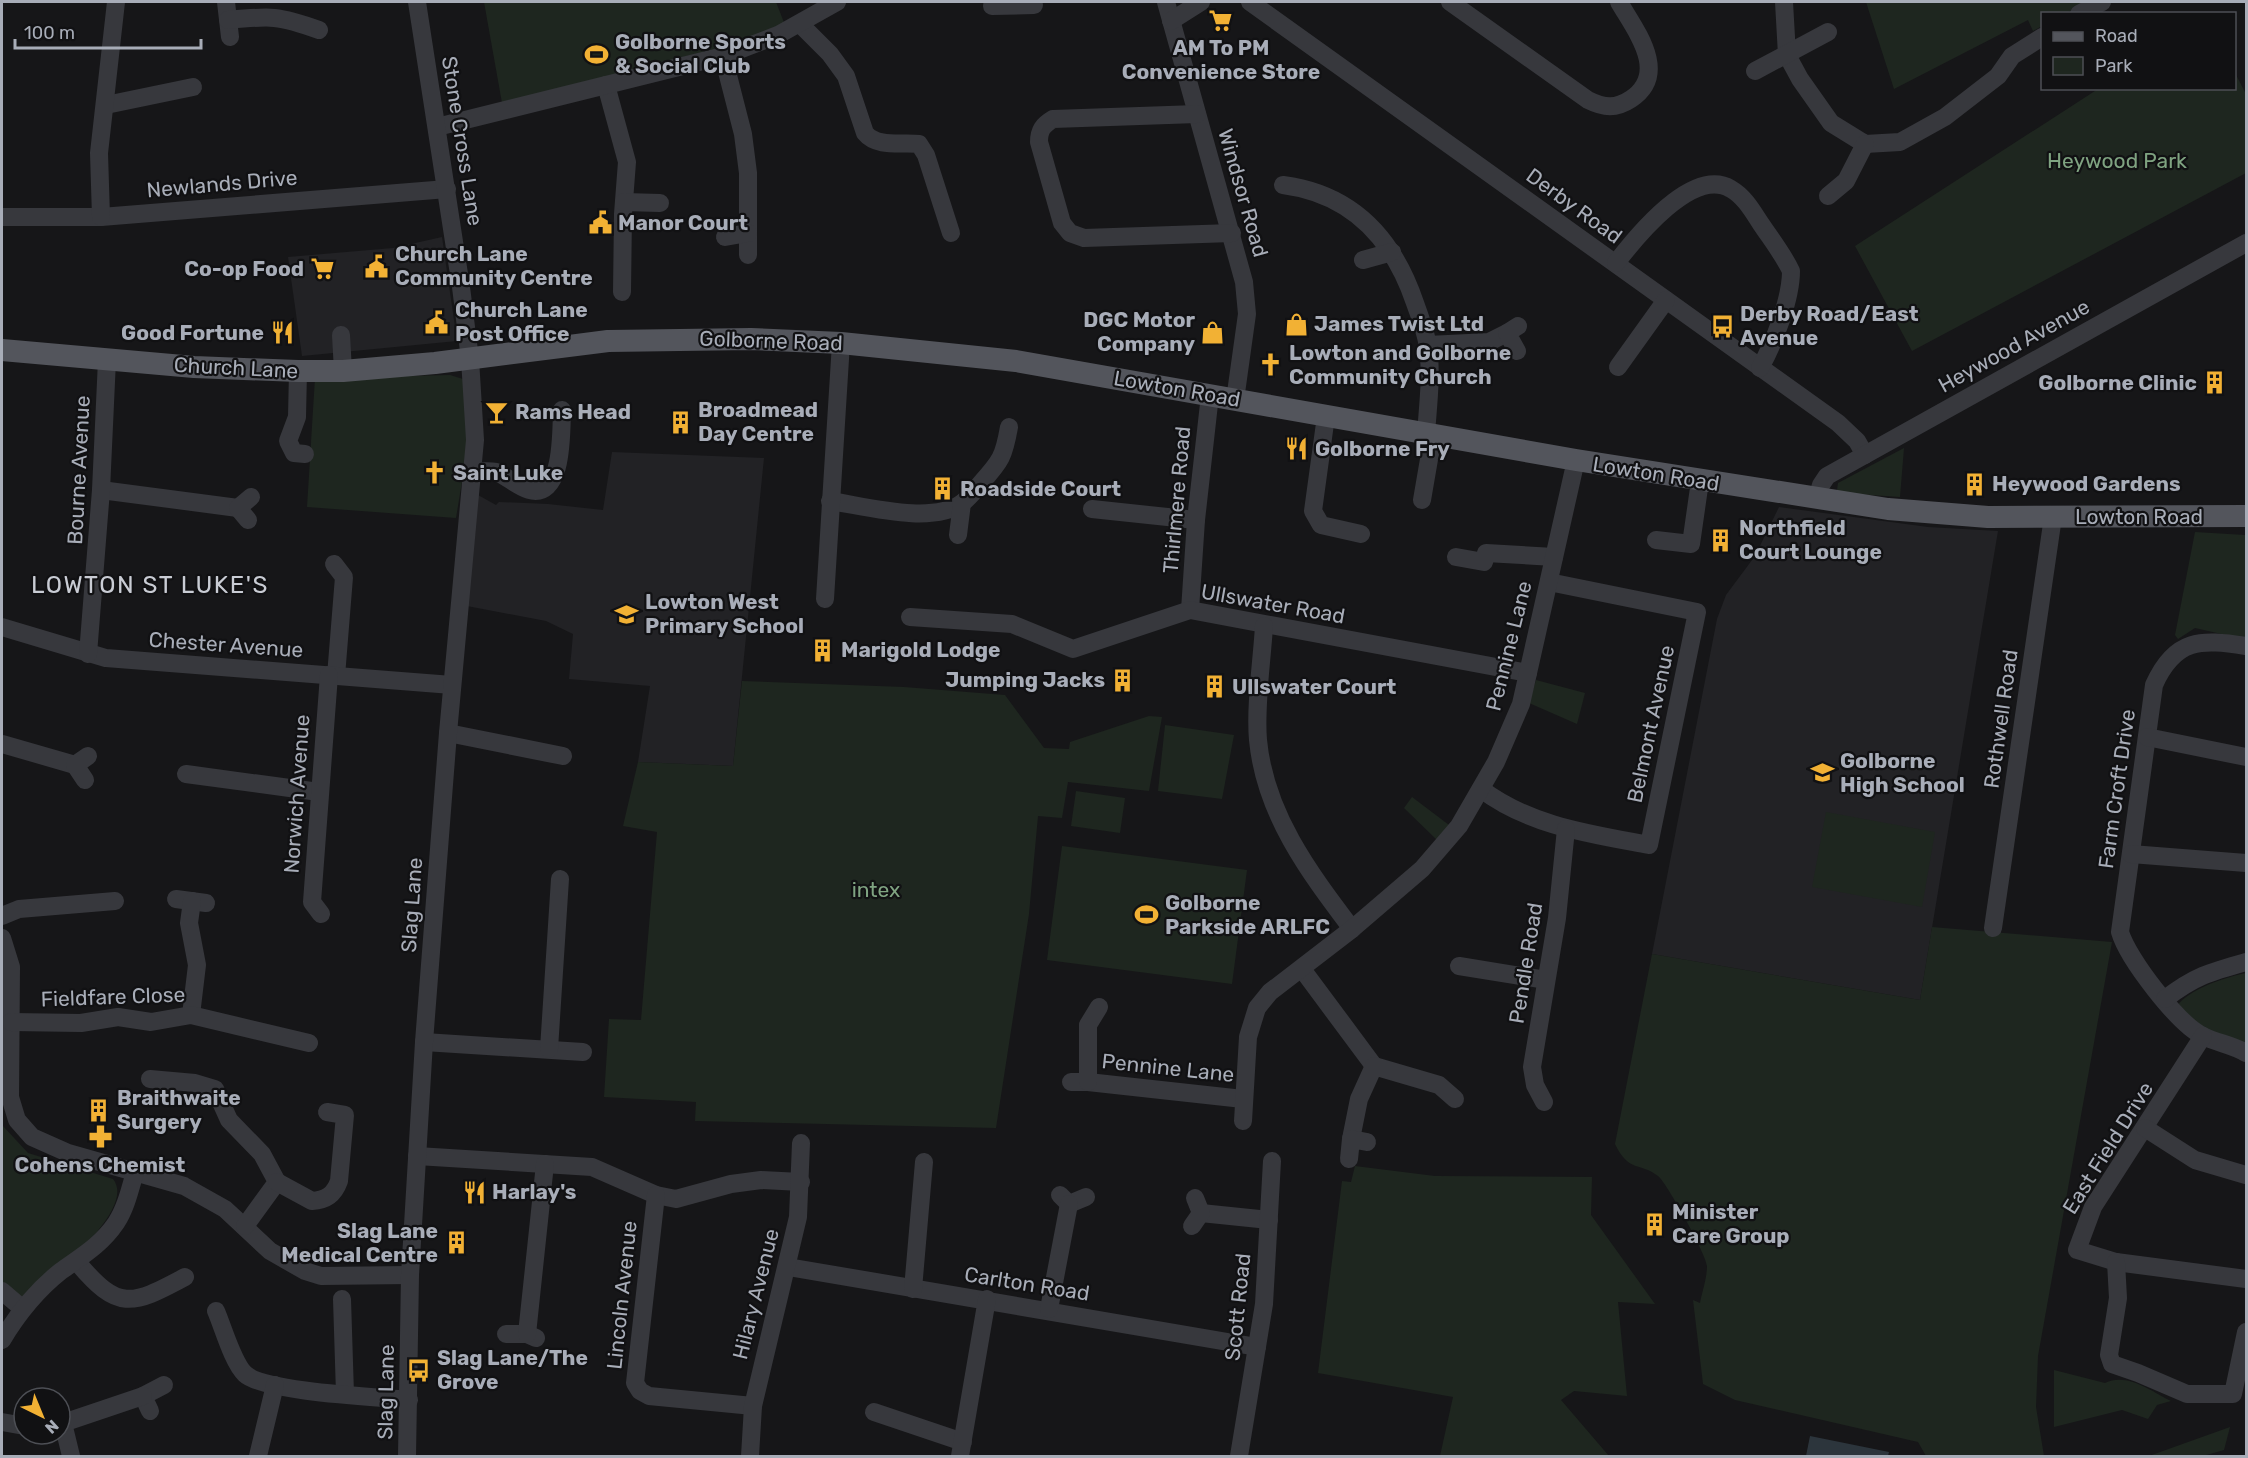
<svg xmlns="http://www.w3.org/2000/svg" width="2248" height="1458" font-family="Rubik,sans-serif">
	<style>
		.built { fill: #222225 }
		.green { fill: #1e261f }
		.water { fill: #2c353c }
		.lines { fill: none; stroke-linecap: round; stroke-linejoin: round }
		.minor { stroke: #37383d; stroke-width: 18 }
		.major { stroke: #53555c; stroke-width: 22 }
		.labels { text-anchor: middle; stroke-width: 4.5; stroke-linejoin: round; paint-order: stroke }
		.poi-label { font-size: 21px; font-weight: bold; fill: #a8adb8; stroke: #111113; text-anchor: start }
		.street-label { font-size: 21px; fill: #a8adb8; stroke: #111113 }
		.park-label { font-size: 21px; fill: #7fa381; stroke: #111113 }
		.quarter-label { font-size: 24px; letter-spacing: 1.5px; fill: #c9ccd4; stroke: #111113 }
	</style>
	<rect width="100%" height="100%" fill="#161618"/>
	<g class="built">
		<path d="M442,237L457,341L302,356L288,257L393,248Z"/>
		<path d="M612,452L764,458L733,766L638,762L650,686L569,679L573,634L546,621L467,606L478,495L496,505L499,502L548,504L603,510Z"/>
		<path d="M1779,507L1928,527L1998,531L1920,1000L1652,954L1717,619L1726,595L1755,556Z"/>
	</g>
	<g class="green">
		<path d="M484,2H776L785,25L754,39L502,103Z"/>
		<path d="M1866,2H2089L2066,13L2042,14V26L2033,31L2028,20L1894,89Z"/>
		<path d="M2235,73L2246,94V173L1912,351L1855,246L2098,89L2234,88Z"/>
		<path d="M450,375L463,379L469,439L456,518L307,507L315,378Z"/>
		<path d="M1904,448L1900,497L1840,493L1837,490L1838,483Z"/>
		<path d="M2195,532L2245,535L2246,637L2239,638L2195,628L2178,639L2175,635Z"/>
		<path d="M1536,680L1585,693L1577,724L1529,703Z"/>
		<path d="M742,681L904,687L1005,695L1044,748L1069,749L1070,742L1149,716L1162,717L1149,791L1068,782L1062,818L1038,816L1029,914L996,1128L695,1121L696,1102L604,1097L609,1019L641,1020L657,832L623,826L638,762L733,766Z"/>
		<path d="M1165,725L1234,735L1222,799L1158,791Z"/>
		<path d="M1076,791L1125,798L1120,833L1071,826Z"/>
		<path d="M1412,797L1449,825L1437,840L1404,808Z"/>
		<path d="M1826,812L1935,832L1922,907L1812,887Z"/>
		<path d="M1062,846L1247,870L1232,984L1047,960Z"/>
		<path d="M1932,927L2112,942L2038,1356L2036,1407L2044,1456H1926L1918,1442L1735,1400L1703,1384L1693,1300L1700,1303C1702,1292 1707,1278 1707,1266C1707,1256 1667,1183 1658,1176C1640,1162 1629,1173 1615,1144L1652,954L1920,1000Z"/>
		<path d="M2246,973V1046L2200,1028L2176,1007C2190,988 2224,978 2246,973Z"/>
		<path d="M2,1125L28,1153L113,1179C138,1210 47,1280 25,1300L2,1283Z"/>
		<path d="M1355,1166L1435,1176L1592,1177L1591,1215L1655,1304L1618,1302L1627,1396L1574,1391L1561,1400L1609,1456H1440L1453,1397L1318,1373L1342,1181L1351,1182Z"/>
		<path d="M2054,1370L2105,1383C2127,1372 2151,1391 2171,1401L2157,1405L2148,1419L2122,1410L2054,1427Z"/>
		<path d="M2230,1427L2224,1450L2203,1456H2149Z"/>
	</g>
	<path class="water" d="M1810,1436L1889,1452L1888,1456H1806Z"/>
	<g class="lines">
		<g class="minor">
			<path d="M226,2L230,37"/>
			<path d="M1166,2L1244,282L1247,314L1235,400"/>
			<path d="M1250,2L1838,423L1857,441L1865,455"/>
			<path d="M1450,2L1588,100C1604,108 1616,109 1631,99C1670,73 1635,30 1619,2"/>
			<path d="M1784,2L1787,55L1800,79L1831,123L1865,144L1900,142L1945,117L1998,76L2012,56L2042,37"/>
			<path d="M992,6L1034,5"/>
			<path d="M2079,14L2102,2"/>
			<path d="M228,20C270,16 278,15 319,30"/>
			<path d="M1171,21L1201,2"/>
			<path d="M800,24L830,54L846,76L865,133C877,148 902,142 919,144L926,155L951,233"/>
			<path d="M723,56L743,134L748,173V255"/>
			<path d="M1755,71L1828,32"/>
			<path d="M606,85L627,162L623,214L622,292"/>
			<path d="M106,105L193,87"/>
			<path d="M1197,114L1053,119C1043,125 1039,130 1039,142L1062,223L1070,233L1084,238L1232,233"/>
			<path d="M437,127L723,56L778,35L837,2"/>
			<path d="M1283,185C1352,194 1393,238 1415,303C1420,317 1426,332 1428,347C1432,375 1428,405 1426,434"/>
			<path d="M1828,196L1846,181L1865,144"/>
			<path d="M624,202L660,203"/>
			<path d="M2,217H101L447,189"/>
			<path d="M101,217L99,153L116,2"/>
			<path d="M725,237L748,233"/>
			<path d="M1363,260L1392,252"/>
			<path d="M1616,263C1636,237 1693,166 1731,189C1745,197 1753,212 1761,224C1771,239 1783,254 1791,271C1791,299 1774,343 1760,368"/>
			<path d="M341,335L343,371"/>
			<path d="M1428,345L1489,342L1507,333"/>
			<path d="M1517,351L1507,333L1518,326"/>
			<path d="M1618,367L1666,300"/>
			<path d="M298,371L297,417L288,441L294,453L305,454"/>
			<path d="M1326,416L1313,511L1321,525L1361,534"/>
			<path d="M472,471C480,471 489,471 496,472C507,476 516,486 529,490C564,500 561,430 562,410"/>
			<path d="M101,490L238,508"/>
			<path d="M1817,499L1821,485L1827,476L2246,243"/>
			<path d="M1422,500L1433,436"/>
			<path d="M830,501C865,506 932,525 962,503C969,498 975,490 981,483C1001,461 1004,456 1009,427"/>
			<path d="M1092,509L1196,520"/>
			<path d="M248,520L238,508L251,497"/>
			<path d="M958,535L962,503"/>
			<path d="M1656,540L1691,544L1700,481"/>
			<path d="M1456,557L1484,562L1486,553L1554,557"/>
			<path d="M334,564L344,577L336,676"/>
			<path d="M825,599L841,343"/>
			<path d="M1190,610L1196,520L1210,395"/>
			<path d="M910,617L1012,624L1073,649L1190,610L1528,673"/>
			<path d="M1264,626C1262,660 1255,706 1258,740C1265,814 1309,872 1352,929"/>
			<path d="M2,627L106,658L452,685"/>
			<path d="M2246,646C2201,639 2175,638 2154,685L2120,932C2128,959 2178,1024 2203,1036C2217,1043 2233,1045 2246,1053"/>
			<path d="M88,654L101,490L107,360"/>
			<path d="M448,733L563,756"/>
			<path d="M2147,737L2246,757"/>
			<path d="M2,744L75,765"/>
			<path d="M186,774L319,792"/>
			<path d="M85,780L75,765L88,756"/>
			<path d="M1481,789C1530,826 1590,834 1649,845L1697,612L1549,582"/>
			<path d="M2131,854L2246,863"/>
			<path d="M176,899L206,903"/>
			<path d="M321,914L312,902L329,675"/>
			<path d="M2,916L19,909L115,901"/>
			<path d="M1993,928L2053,517"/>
			<path d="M2,938L11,967L10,1097L17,1120L32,1137L68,1153L184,1186L225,1209L270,1251L305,1271L321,1276L410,1275"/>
			<path d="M1459,966L1546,980"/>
			<path d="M1302,969L1374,1066"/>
			<path d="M2165,999C2195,976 2210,972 2246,962"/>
			<path d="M191,1015L197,965L189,923L192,901"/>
			<path d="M11,1022L81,1023L118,1017L151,1022L191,1015L309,1043"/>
			<path d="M2203,1036L2093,1207L2077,1250L2116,1262L2246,1279"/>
			<path d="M424,1042L583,1052"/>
			<path d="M549,1049L560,879"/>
			<path d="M150,1079L195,1083L215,1089L229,1120L262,1154L277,1182L245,1226"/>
			<path d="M1071,1082H1088L1243,1099"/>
			<path d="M1088,1082V1025L1099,1007"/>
			<path d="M1544,1102L1535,1085L1532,1067L1557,918L1566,829"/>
			<path d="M1243,1121L1248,1037L1257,1008L1270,992L1352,929L1422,869L1459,826L1496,762L1521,704L1576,460"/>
			<path d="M2145,1128L2195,1160L2246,1175"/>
			<path d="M1351,1139L1359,1099L1374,1066L1439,1085L1455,1099"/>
			<path d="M417,1156L592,1167L656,1195L676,1199L731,1184L761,1180L801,1182"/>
			<path d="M1349,1159L1351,1139L1367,1142"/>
			<path d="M277,1182L312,1201C326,1200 334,1195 339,1181L345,1115L327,1112"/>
			<path d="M656,1195L635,1383L640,1391L649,1396L753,1406"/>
			<path d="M1060,1195L1069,1204L1086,1197"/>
			<path d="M1201,1213L1269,1220"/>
			<path d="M1192,1226L1201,1213L1195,1198"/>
			<path d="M77,1262C118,1311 131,1306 185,1277"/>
			<path d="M2116,1262L2118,1298L2109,1355L2112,1364L2138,1373L2187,1394H2233L2246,1332"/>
			<path d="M788,1267L1257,1347"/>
			<path d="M913,1289L924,1162"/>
			<path d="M2,1291L23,1309"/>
			<path d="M342,1299L345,1394"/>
			<path d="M1049,1309L1069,1204"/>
			<path d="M216,1311C223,1327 233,1363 245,1374C264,1392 378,1397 409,1400"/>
			<path d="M506,1334H527L536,1338"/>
			<path d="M527,1334L545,1164"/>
			<path d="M2,1340C17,1315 37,1290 61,1271C82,1256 101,1245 116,1223C126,1208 130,1189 135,1172"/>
			<path d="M150,1411L143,1396L164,1385"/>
			<path d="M874,1412L963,1442"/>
			<path d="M2,1422L24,1426"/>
			<path d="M63,1423L71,1456"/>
			<path d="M60,1424L143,1396"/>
			<path d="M258,1456L275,1385"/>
			<path d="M407,1456L410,1275L424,1042L448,733L475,440L470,359L461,287L417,2"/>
			<path d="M750,1456L753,1406L798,1217L801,1143"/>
			<path d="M960,1456L987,1299"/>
			<path d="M1239,1456L1264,1304L1272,1161"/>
		</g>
		<path class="major" d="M2,350L194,367L298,371H343L435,363L608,341L751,339L841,343L1016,361L1576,460L1888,509L1988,517L2246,516"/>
	</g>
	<defs>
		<symbol id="supermarket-bare" viewBox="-9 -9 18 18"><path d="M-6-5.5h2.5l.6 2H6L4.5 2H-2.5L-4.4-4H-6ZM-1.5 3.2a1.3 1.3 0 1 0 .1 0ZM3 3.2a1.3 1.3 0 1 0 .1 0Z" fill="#f2b134" stroke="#111113" stroke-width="2.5" paint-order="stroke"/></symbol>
		<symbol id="stadium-bare" viewBox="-9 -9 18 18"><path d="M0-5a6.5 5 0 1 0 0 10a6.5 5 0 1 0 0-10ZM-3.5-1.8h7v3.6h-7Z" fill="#f2b134" stroke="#111113" stroke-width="2.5" paint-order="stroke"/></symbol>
		<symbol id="civic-bare" viewBox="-9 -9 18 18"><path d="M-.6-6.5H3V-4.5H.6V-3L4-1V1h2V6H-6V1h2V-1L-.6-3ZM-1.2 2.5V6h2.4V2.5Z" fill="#f2b134" stroke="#111113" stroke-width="2.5" paint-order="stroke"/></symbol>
		<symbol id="shop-bare" viewBox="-9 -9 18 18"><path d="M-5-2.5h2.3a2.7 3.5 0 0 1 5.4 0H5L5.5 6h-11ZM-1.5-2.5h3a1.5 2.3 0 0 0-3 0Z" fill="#f2b134" stroke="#111113" stroke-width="2.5" paint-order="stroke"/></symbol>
		<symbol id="bus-bare" viewBox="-9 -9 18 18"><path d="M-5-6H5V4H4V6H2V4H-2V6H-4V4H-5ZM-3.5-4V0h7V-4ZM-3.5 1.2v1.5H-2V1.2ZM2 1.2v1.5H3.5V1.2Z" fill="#f2b134" stroke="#111113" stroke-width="2.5" paint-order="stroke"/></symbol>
		<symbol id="restaurant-bare" viewBox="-9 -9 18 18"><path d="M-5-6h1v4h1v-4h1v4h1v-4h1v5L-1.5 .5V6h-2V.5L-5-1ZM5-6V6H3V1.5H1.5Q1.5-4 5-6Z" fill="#f2b134" stroke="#111113" stroke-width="2.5" paint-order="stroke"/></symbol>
		<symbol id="church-bare" viewBox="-9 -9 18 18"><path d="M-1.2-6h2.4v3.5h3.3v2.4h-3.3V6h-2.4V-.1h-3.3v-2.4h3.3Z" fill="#f2b134" stroke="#111113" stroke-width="2.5" paint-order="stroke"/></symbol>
		<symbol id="building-bare" viewBox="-9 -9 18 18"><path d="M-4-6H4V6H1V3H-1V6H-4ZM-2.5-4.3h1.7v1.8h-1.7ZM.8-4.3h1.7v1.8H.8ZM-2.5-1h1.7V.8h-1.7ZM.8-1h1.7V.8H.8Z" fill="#f2b134" stroke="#111113" stroke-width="2.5" paint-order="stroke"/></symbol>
		<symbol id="bar-bare" viewBox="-9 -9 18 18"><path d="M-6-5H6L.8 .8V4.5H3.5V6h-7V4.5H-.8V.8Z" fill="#f2b134" stroke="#111113" stroke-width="2.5" paint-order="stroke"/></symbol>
		<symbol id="school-bare" viewBox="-9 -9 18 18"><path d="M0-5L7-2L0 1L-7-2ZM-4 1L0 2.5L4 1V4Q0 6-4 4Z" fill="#f2b134" stroke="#111113" stroke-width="2.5" paint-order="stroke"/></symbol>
		<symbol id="pharmacy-bare" viewBox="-9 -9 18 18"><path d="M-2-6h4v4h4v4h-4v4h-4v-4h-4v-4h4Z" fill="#f2b134" stroke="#111113" stroke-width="2.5" paint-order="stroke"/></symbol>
	</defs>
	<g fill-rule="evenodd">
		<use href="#supermarket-bare" x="1204" y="4" width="33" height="33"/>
		<use href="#stadium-bare" x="580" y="38" width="33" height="33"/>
		<use href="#civic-bare" x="584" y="206" width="33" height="33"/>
		<use href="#civic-bare" x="360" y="250" width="33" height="33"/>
		<use href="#supermarket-bare" x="306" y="252" width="33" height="33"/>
		<use href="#civic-bare" x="420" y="306" width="33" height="33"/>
		<use href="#shop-bare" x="1280" y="308" width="33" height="33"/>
		<use href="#bus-bare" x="1706" y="310" width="33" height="33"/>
		<use href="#shop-bare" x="1196" y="316" width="33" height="33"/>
		<use href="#restaurant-bare" x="266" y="316" width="33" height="33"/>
		<use href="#church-bare" x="1254" y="348" width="33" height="33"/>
		<use href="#building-bare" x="2198" y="366" width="33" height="33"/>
		<use href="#bar-bare" x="480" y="396" width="33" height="33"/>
		<use href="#building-bare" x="664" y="406" width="33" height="33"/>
		<use href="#restaurant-bare" x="1280" y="432" width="33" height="33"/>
		<use href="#church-bare" x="418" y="456" width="33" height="33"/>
		<use href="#building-bare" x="1958" y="468" width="33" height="33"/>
		<use href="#building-bare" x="926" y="472" width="33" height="33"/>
		<use href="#building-bare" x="1704" y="524" width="33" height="33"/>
		<use href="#school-bare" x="610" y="598" width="33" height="33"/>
		<use href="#building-bare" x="806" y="634" width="33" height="33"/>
		<use href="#building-bare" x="1106" y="664" width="33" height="33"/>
		<use href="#building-bare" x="1198" y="670" width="33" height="33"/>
		<use href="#school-bare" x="1806" y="756" width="33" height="33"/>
		<use href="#stadium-bare" x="1130" y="898" width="33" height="33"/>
		<use href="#building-bare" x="82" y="1094" width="33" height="33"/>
		<use href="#pharmacy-bare" x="84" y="1120" width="33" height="33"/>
		<use href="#restaurant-bare" x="458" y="1176" width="33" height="33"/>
		<use href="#building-bare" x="1638" y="1208" width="33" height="33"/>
		<use href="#building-bare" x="440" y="1226" width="33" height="33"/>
		<use href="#bus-bare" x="402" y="1354" width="33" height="33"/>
	</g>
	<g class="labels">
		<g class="poi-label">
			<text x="615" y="49">Golborne Sports<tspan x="615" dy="24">&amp; Social Club</tspan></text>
			<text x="1221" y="55" text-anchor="middle">AM To PM<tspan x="1221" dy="24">Convenience Store</tspan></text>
			<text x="618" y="230">Manor Court</text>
			<text x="395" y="261">Church Lane<tspan x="395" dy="24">Community Centre</tspan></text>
			<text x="304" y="276" text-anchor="end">Co-op Food</text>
			<text x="455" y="317">Church Lane<tspan x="455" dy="24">Post Office</tspan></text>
			<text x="1740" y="321">Derby Road/East<tspan x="1740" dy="24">Avenue</tspan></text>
			<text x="1195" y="327" text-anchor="end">DGC Motor<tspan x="1195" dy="24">Company</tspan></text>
			<text x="1314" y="331">James Twist Ltd</text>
			<text x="264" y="340" text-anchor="end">Good Fortune</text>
			<text x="1289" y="360">Lowton and Golborne<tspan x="1289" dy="24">Community Church</tspan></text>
			<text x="2197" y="390" text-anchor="end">Golborne Clinic</text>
			<text x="698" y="417">Broadmead<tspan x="698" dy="24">Day Centre</tspan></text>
			<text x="515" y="419">Rams Head</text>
			<text x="1315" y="456">Golborne Fry</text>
			<text x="453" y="480">Saint Luke</text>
			<text x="1992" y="491">Heywood Gardens</text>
			<text x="960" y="496">Roadside Court</text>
			<text x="1739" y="535">Northfield<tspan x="1739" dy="24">Court Lounge</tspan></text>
			<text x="645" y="609">Lowton West<tspan x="645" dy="24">Primary School</tspan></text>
			<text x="841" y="657">Marigold Lodge</text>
			<text x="1105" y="687" text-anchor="end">Jumping Jacks</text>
			<text x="1232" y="694">Ullswater Court</text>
			<text x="1840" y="768">Golborne<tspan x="1840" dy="24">High School</tspan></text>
			<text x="1165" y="910">Golborne<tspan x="1165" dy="24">Parkside ARLFC</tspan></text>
			<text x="117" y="1105">Braithwaite<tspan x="117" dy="24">Surgery</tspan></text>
			<text x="100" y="1172" text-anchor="middle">Cohens Chemist</text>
			<text x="492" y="1199">Harlay's</text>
			<text x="1672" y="1219">Minister<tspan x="1672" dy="24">Care Group</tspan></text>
			<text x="438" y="1238" text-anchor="end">Slag Lane<tspan x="438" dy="24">Medical Centre</tspan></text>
			<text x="437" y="1365">Slag Lane/The<tspan x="437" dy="24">Grove</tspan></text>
		</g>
		<g class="street-label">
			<text transform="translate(462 141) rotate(81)" y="7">Stone Cross Lane</text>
			<text transform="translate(222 184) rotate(-5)" y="7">Newlands Drive</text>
			<text transform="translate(1243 193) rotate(74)" y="7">Windsor Road</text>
			<text transform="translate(1574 206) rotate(36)" y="7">Derby Road</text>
			<text transform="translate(771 341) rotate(2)" y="7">Golborne Road</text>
			<text transform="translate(2014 346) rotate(-29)" y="7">Heywood Avenue</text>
			<text transform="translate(236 368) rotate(3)" y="7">Church Lane</text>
			<text transform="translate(1177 389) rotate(10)" y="7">Lowton Road</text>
			<text transform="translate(79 470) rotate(-87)" y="7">Bourne Avenue</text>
			<text transform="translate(1656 474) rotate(9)" y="7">Lowton Road</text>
			<text transform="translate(1177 500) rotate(-85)" y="7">Thirlmere Road</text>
			<text x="2139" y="524">Lowton Road</text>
			<text transform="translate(1273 604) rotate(10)" y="7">Ullswater Road</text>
			<text transform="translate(226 645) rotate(4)" y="7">Chester Avenue</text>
			<text transform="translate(1509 646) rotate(-76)" y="7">Pennine Lane</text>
			<text transform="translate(2001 719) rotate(-82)" y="7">Rothwell Road</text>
			<text transform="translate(1651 724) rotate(-78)" y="7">Belmont Avenue</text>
			<text transform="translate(2117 789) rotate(-82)" y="7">Farm Croft Drive</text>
			<text transform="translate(297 794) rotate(-86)" y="7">Norwich Avenue</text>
			<text transform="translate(412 905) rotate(-86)" y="7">Slag Lane</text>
			<text transform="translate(1526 963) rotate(-81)" y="7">Pendle Road</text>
			<text transform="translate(113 997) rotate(-2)" y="7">Fieldfare Close</text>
			<text transform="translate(1168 1068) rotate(6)" y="7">Pennine Lane</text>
			<text transform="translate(2108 1148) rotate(-58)" y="7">East Field Drive</text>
			<text transform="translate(1027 1284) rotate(9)" y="7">Carlton Road</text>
			<text transform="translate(756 1294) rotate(-76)" y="7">Hilary Avenue</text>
			<text transform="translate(622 1295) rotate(-84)" y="7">Lincoln Avenue</text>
			<text transform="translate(1238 1307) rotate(-84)" y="7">Scott Road</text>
			<text transform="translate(386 1392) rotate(-89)" y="7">Slag Lane</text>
		</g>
		<g class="park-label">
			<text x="2117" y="168">Heywood Park</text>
			<text x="876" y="897">intex</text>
		</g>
		<g class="quarter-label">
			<text x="150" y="593">LOWTON ST LUKE'S</text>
		</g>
	</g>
	<rect width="2248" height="1458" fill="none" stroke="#a8adb8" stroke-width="6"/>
	<rect x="2041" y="12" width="195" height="78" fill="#111113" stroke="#4d4f55" stroke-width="1.5"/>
	<rect x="2053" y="32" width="30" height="9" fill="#53555c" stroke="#4d4f55" stroke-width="1.5"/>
	<text x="2095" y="42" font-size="18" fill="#a8adb8">Road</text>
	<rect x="2053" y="57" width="30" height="18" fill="#1e261f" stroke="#4d4f55" stroke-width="1.5"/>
	<text x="2095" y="72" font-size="18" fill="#a8adb8">Park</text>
	<g transform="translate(42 1416) rotate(137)"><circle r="28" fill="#111113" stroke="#4d4f55" stroke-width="1.5"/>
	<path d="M0-4.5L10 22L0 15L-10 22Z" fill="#f2b134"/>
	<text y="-9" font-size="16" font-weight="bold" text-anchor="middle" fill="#a8adb8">N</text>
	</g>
	<path d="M15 39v9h186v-9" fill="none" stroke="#a8adb8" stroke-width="3"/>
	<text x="24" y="39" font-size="18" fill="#a8adb8" stroke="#111113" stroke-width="4.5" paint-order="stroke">100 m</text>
</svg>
